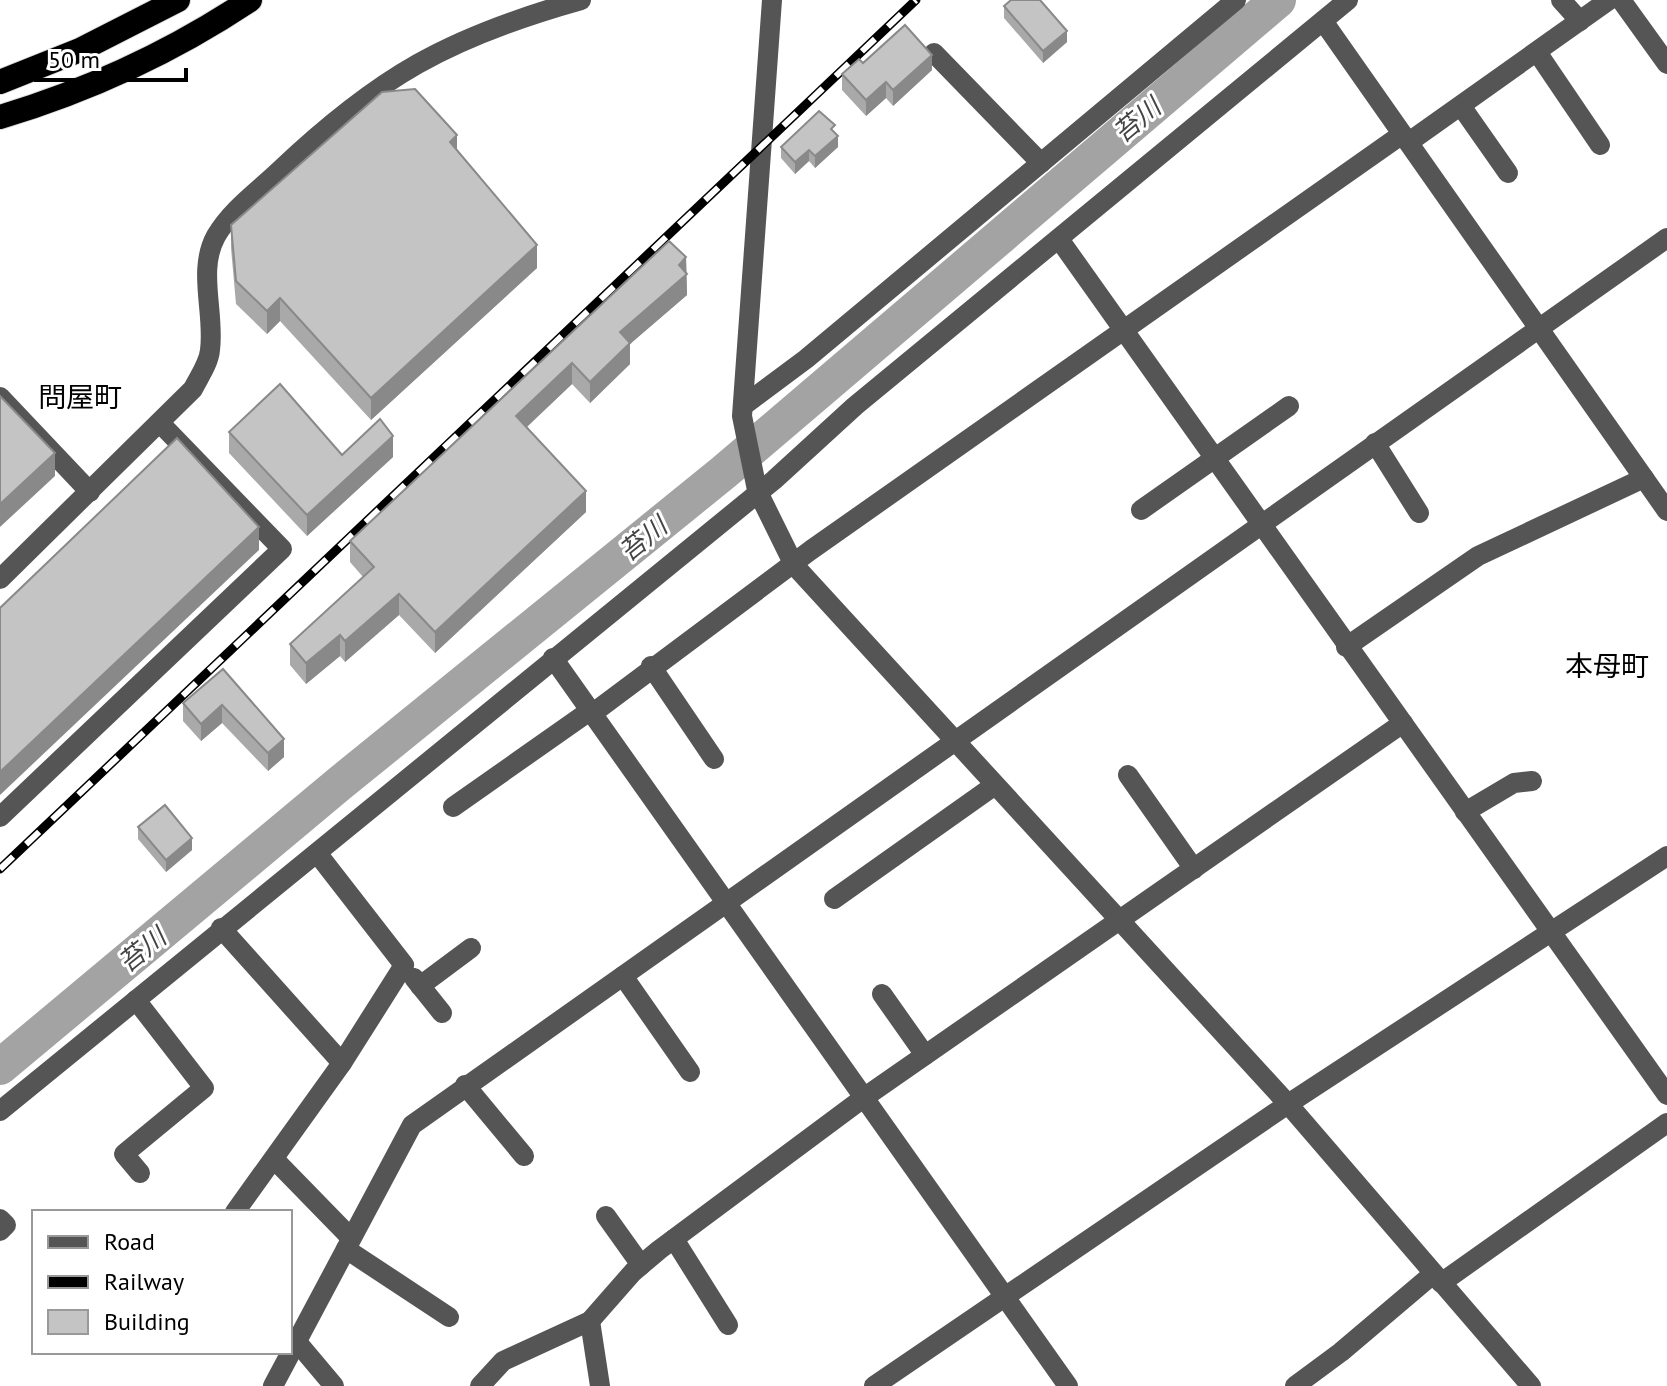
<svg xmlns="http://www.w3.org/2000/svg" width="1667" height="1386" font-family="'PT Sans','Noto Sans JP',sans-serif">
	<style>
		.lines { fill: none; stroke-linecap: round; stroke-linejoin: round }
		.river { stroke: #a3a3a3; stroke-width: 36 }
		.highway-casing { stroke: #dbdbdb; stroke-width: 26 }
		.minor { stroke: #555; stroke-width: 20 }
		.highway { stroke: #000; stroke-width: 24 }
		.rail-casing { stroke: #000; stroke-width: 9 }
		.rail { stroke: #fff; stroke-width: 6; stroke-dasharray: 18; stroke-linecap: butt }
		.wall { fill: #a9a9a9 }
		.shaded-wall { fill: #898989 }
		.building { fill: #c4c4c4; stroke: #898989; stroke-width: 2 }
		.labels { text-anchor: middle; stroke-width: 6; stroke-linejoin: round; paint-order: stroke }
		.water-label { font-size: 26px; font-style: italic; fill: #444; stroke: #fff }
		.quarter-label { font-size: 28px; fill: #000; stroke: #fff }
	</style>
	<rect width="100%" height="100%" fill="#fff"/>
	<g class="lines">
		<path class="river" d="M0,1067L339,784L724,472L1278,0"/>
		<defs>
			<g id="highway">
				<path d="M0,82L80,50L178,0"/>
				<path d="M0,117C90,90 172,52 250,0"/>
			</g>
		</defs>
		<use href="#highway" class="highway-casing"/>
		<g class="minor">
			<path d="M772,0L742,416L757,490L794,565L1288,1104L1531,1386"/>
			<path d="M1561,0L1580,21"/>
			<path d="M1621,0L1667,64"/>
			<path d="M1323,21L1667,511"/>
			<path d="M1537,52L1600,145"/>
			<path d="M934,53L1041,163"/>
			<path d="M1461,106L1508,173"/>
			<path d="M1409,142L1609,0"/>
			<path d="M1059,239L1667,1095"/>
			<path d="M0,397L90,492"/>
			<path d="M743,406L806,359L1236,0"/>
			<path d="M1375,443L1419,513"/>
			<path d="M1141,510L1289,406"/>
			<path d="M0,579L193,389C199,377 209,363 210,350C215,313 197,270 216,236C231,210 258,191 279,171C379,76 449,37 581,0"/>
			<path d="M1346,647L1478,556L1644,478"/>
			<path d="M553,658L1068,1386"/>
			<path d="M651,666L714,759"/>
			<path d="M593,713L811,550L1401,135"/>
			<path d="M1128,775L1194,869"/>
			<path d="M453,807L591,710"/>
			<path d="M1465,812L1514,783L1532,781"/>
			<path d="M0,817L282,549L160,423"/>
			<path d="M834,899L995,785"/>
			<path d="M221,928L342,1063"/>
			<path d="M623,976L690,1072"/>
			<path d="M414,978L442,1013"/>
			<path d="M420,986L471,948"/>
			<path d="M882,994L925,1055"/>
			<path d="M136,1000L204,1088L124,1154L140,1173"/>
			<path d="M465,1085L524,1156"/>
			<path d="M0,1111L774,480L855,406L1348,0"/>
			<path d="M274,1159L351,1238"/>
			<path d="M235,1212L342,1063L404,965L317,853"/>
			<path d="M606,1216L641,1265"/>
			<path d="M0,1219L6,1225L0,1231"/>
			<path d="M674,1239L728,1325"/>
			<path d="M346,1249L449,1317"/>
			<path d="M1441,1283L1667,1123"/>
			<path d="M590,1321L600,1386"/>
			<path d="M297,1342L334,1386"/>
			<path d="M273,1386L412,1125L1667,238"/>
			<path d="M480,1386L503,1361L590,1321L633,1272L659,1250L862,1099L1403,723"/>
			<path d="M874,1386L1288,1104L1667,856"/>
			<path d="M1295,1386L1341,1352L1433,1274"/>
		</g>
		<use href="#highway" class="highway"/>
		<defs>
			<path id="rail" d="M0,869L916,0"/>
		</defs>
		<use href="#rail" class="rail-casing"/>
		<use href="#rail" class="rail"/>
	</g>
	<g class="wall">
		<path d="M1004,6L1067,42L1043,63L1004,18Z"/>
		<path d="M863,63L932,70L893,106L886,98L866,116L842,90V74Z"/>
		<path d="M835,132L838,147L815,168L809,161L795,174L781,158V147Z"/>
		<path d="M457,151L537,268L371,420L280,321L267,334L236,304L231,248V225Z"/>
		<path d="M686,257L687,295L630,344V364L590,403L572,384L527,427L586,512L435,653L399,615L345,662L340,656L306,684L290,665V644L363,577L350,562V541Z"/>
		<path d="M229,432L342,455L393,457L307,536L229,453Z"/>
		<path d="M223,669L284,757L268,771L222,723L201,741L183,721V703Z"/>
		<path d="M138,827L192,850L166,872L138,839Z"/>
	</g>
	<g class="shaded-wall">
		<path d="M1067,31V42L1043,63V51Z"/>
		<path d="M932,55V70L893,106V90Z"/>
		<path d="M886,82V98L866,116V100Z"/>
		<path d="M457,135V158L450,142Z"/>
		<path d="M838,136V147L815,168V156Z"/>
		<path d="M809,150V161L795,174V162Z"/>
		<path d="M537,245V268L371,420V398Z"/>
		<path d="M686,257L687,295L630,344V364L590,403V382L620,332Z"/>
		<path d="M280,298V321L267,334V311Z"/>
		<path d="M572,363V384L516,437V416Z"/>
		<path d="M393,436V457L307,536V515Z"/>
		<path d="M55,453V476L0,527V504Z"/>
		<path d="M586,491V512L435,653V632Z"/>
		<path d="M259,527V550L0,795V772Z"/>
		<path d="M399,594V615L345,662V641Z"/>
		<path d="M340,635V656L306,684V663Z"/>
		<path d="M222,705V723L201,741V724Z"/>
		<path d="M284,739V757L268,771V753Z"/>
		<path d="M192,838V850L166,872V860Z"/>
	</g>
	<g class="building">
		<path d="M1011,0H1040L1067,31L1043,51L1004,6Z"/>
		<path d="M905,25L932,55L893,90L886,82L866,100L842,74L859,59L863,63Z"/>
		<path d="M415,89L457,135L450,142L537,245L371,398L280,298L267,311L236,281L231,225L382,92Z"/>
		<path d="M819,111L835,125L831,129L838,136L815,156L809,150L795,162L781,147Z"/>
		<path d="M669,241L686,257L679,265L687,274L620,332L630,343L590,382L572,363L516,416L586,491L435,632L399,594L345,641L340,635L306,663L290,644L374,567L350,541Z"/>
		<path d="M280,384L342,455L380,419L393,436L307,515L229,432Z"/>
		<path d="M0,396L55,453L0,504Z"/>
		<path d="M177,438L259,527L0,772V608Z"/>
		<path d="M223,669L284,739L268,753L222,705L201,724L183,703Z"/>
		<path d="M165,805L192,838L166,860L138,827Z"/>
	</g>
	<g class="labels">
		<g class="water-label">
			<text transform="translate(1137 120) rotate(-40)" y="9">苔川</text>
			<text transform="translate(643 539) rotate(-39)" y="9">苔川</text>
			<text transform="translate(142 950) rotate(-39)" y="9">苔川</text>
		</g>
		<g class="quarter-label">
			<text x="80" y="407">問屋町</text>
			<text x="1607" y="676">本母町</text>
		</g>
	</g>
	<rect x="32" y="1210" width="260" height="144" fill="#ffffff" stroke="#999999" stroke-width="2"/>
	<rect x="48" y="1236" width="40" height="12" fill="#555555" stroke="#999999" stroke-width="2"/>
	<text x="104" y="1250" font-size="24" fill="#000000">Road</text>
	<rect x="48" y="1276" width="40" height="12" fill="#000000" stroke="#999999" stroke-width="2"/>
	<text x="104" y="1290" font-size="24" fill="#000000">Railway</text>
	<rect x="48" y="1310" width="40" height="24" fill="#c4c4c4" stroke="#999999" stroke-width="2"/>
	<text x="104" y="1330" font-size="24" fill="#000000">Building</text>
	<path d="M36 68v12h150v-12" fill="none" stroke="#000000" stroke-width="4"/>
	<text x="48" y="68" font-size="24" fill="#000000" stroke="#ffffff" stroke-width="6" paint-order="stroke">50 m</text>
</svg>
